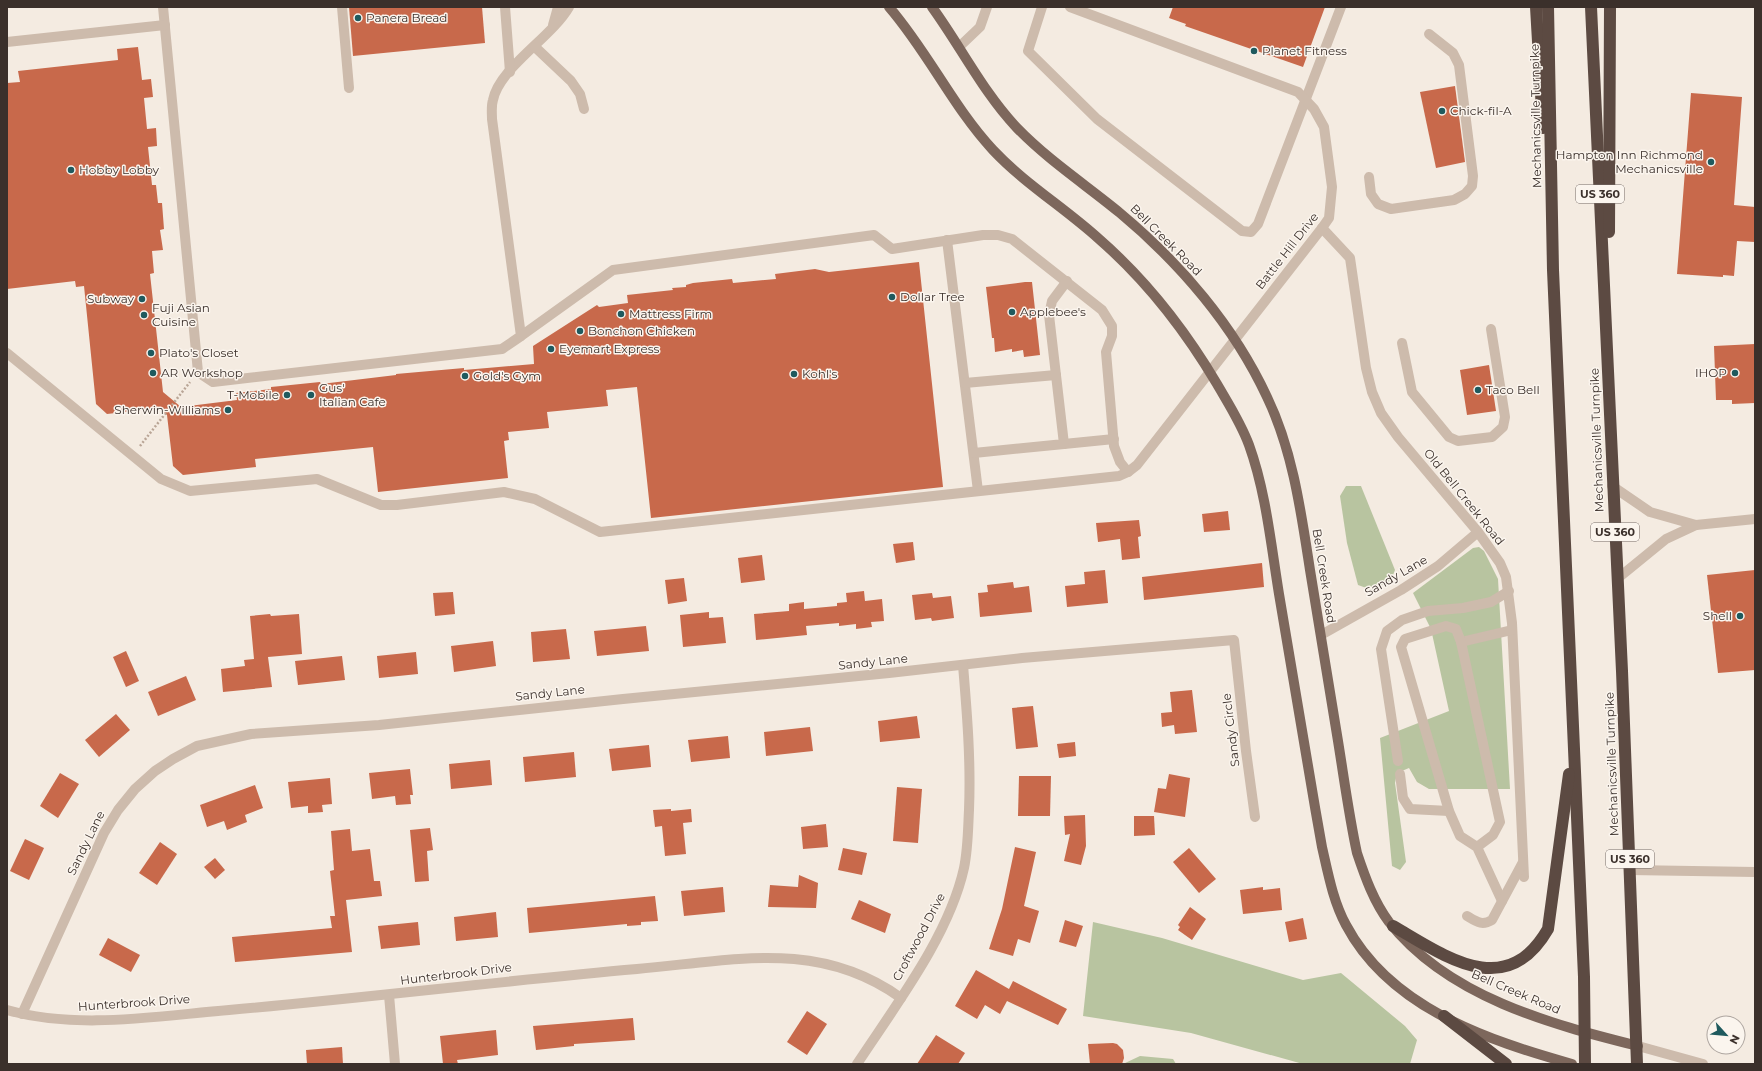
<svg xmlns="http://www.w3.org/2000/svg" width="1762" height="1071" font-family="Montserrat,sans-serif">
	<style>
		.green { fill: #b8c4a0 }
		.building { fill: #c8694b }
		.lines { fill: none; stroke-linecap: round; stroke-linejoin: round }
		.path { stroke: #b9a596; stroke-width: 2.5; stroke-dasharray: 2 2; stroke-linecap: butt }
		.minor { stroke: #cdbbac; stroke-width: 10 }
		.major { stroke: #7d675c; stroke-width: 10 }
		.highway { stroke: #5c4a42; stroke-width: 12 }
		.poi-dot { fill: #1f5a5e; stroke: #fbf5ee; stroke-width: 1.5 }
		.labels { text-anchor: middle; stroke-width: 3; stroke-linejoin: round; paint-order: stroke }
		.shield { fill: #fbf5ee; stroke: #756b66; stroke-width: 1 }
		.shield-label { font-size: 11px; font-weight: bold; fill: #3b302b }
		.poi-label { font-size: 12px; fill: #3b302b; stroke: #fbf5ee; text-anchor: start }
		.street-label { font-size: 12px; fill: #3b302b; stroke: #fbf5ee }
	</style>
	<rect width="100%" height="100%" fill="#f4ebe1"/>
	<g class="green">
		<path d="M1346,486H1361L1395,570L1391,580L1372,590L1358,585L1347,543L1340,496Z"/>
		<path d="M1479,547L1484,551L1498,579L1510,789H1429L1417,782L1409,768L1397,773L1395,783L1406,862L1400,870L1392,866L1380,738L1449,711L1431,629L1413,593L1473,548Z"/>
		<path d="M1093,922L1162,938L1303,980L1341,973L1405,1026L1417,1040L1410,1064H1303L1191,1033L1083,1016Z"/>
		<path d="M1140,1056L1173,1059L1176,1064H1123Z"/>
	</g>
	<g class="building">
		<path d="M349,7H482L485,43L353,56Z"/>
		<path d="M1173,7H1325L1303,67L1185,26L1186,24L1169,18Z"/>
		<path d="M138,47L142,80L151,79L153,97L144,98L147,129L156,128L157,146L148,147L152,185H156L158,203H162L164,229L160,230L163,250L152,251L154,273L150,274L163,392L181,407L237,400L236,393L271,389V387L320,382L321,384L396,375V374L464,368V370L534,364L533,346L597,305L599,307L628,303L627,295L673,290L672,288L686,287V285L693,283L732,279L733,283L776,279L775,274L815,269L829,272L919,262L943,487L651,518L637,387L606,390L608,406L547,412L549,428L508,432L509,440L504,441L508,478L378,492L373,447L255,459L256,467L183,475L173,466L167,415L159,408L107,414L96,404L84,286L76,287L75,281L7,289V83L20,82L18,71L118,60L117,49Z"/>
		<path d="M1455,86L1465,162L1436,168L1420,92Z"/>
		<path d="M1691,93L1742,97L1734,205L1755,207V242L1737,241L1734,276L1723,275V277L1677,274Z"/>
		<path d="M1025,282H1032L1040,355L1024,357L1023,350L1012,352V349L995,352L994,338H992L986,287Z"/>
		<path d="M1755,344V403L1732,404V400H1716L1714,346Z"/>
		<path d="M1489,365L1496,411L1467,415L1460,370Z"/>
		<path d="M1228,511L1230,530L1204,532L1202,514Z"/>
		<path d="M1139,520L1141,536L1138,537L1140,558L1122,560L1120,539L1098,542L1096,523Z"/>
		<path d="M913,542L915,560L896,563L893,544Z"/>
		<path d="M762,555L765,580L741,583L738,558Z"/>
		<path d="M1262,563L1264,587L1144,600L1142,577Z"/>
		<path d="M1105,570L1108,603L1067,607L1065,586L1085,584L1084,572Z"/>
		<path d="M1755,570V670L1718,673L1707,575Z"/>
		<path d="M684,578L687,601L668,604L665,580Z"/>
		<path d="M1013,582L1014,588L1029,586L1032,612L980,617L978,593L988,592L987,585Z"/>
		<path d="M864,591L865,601L882,599L884,621L871,622L872,627L856,629V624L839,626V623L806,626L807,635L756,640L754,614L789,611V604L804,602V609L837,606V603L847,602L846,593Z"/>
		<path d="M453,592L455,614L435,616L433,593Z"/>
		<path d="M932,593L933,598L951,596L954,618L932,621L931,618L915,620L912,595Z"/>
		<path d="M709,612V618L723,617L726,643L683,647L680,615Z"/>
		<path d="M270,614L271,616L299,614L302,654L268,657L272,687L223,692L221,669L245,666L244,660L254,659L250,616Z"/>
		<path d="M646,626L649,651L597,656L594,631Z"/>
		<path d="M566,629L570,659L533,662L531,632Z"/>
		<path d="M493,641L496,666L454,672L451,646Z"/>
		<path d="M126,651L139,681L126,687L113,657Z"/>
		<path d="M416,652L418,674L379,678L377,656Z"/>
		<path d="M342,656L345,680L298,685L295,661Z"/>
		<path d="M186,676L196,700L158,716L148,692Z"/>
		<path d="M1192,690L1197,732L1175,734L1174,725L1162,727L1161,713L1172,712L1170,692Z"/>
		<path d="M1033,706L1038,747L1016,749L1012,708Z"/>
		<path d="M116,714L130,730L99,757L85,740Z"/>
		<path d="M917,716L920,738L880,742L878,721Z"/>
		<path d="M810,727L813,751L766,756L764,732Z"/>
		<path d="M728,736L730,758L691,762L688,740Z"/>
		<path d="M1075,742L1076,756L1059,758L1057,744Z"/>
		<path d="M649,745L651,767L612,771L609,749Z"/>
		<path d="M574,752L576,777L525,782L523,757Z"/>
		<path d="M490,760L492,785L451,789L449,764Z"/>
		<path d="M410,769L413,795H410L411,804L396,805L395,796L372,799L369,773Z"/>
		<path d="M60,773L79,784L58,818L40,806Z"/>
		<path d="M1169,774L1190,778L1185,817L1154,812L1158,788L1166,789Z"/>
		<path d="M1019,776H1051L1050,816H1018Z"/>
		<path d="M330,778L332,804L322,805L323,812L308,813V806L291,808L288,782Z"/>
		<path d="M255,785L263,808L245,815L247,822L227,830L224,821L207,827L200,805Z"/>
		<path d="M897,787L922,789L918,843L893,841Z"/>
		<path d="M671,809V811L691,809L692,822L683,823L686,854L665,856L662,826L655,827L653,810Z"/>
		<path d="M1085,815L1086,846L1081,865L1064,861L1070,834L1065,835L1064,816Z"/>
		<path d="M1134,816H1154L1155,835L1134,836Z"/>
		<path d="M826,824L828,847L803,849L801,827Z"/>
		<path d="M430,828L433,850L427,851L429,881L415,882L410,830Z"/>
		<path d="M350,829L352,851L370,849L374,881H380L382,896L346,900L352,952L235,962L232,937L332,928L330,916H335L330,871L334,870L331,831Z"/>
		<path d="M25,839L44,848L29,880L10,871Z"/>
		<path d="M160,842L177,854L157,885L139,873Z"/>
		<path d="M1015,847L1036,852L1024,906L1039,911L1030,943L1018,939L1013,956L989,949L1002,909Z"/>
		<path d="M843,848L867,853L862,875L838,870Z"/>
		<path d="M1189,848L1216,879L1199,893L1173,862Z"/>
		<path d="M215,858L225,870L215,879L204,867Z"/>
		<path d="M799,875L818,883L816,908L768,907L770,885L798,887Z"/>
		<path d="M723,887L725,912L684,916L681,891Z"/>
		<path d="M1263,887V890L1280,888L1282,910L1243,914L1240,890Z"/>
		<path d="M655,896L658,921L641,922V925L627,926V924L529,933L527,908Z"/>
		<path d="M859,900L891,914L885,933L851,919Z"/>
		<path d="M1190,907L1206,919L1192,940L1178,930L1180,927L1178,925Z"/>
		<path d="M496,912L498,937L456,941L454,917Z"/>
		<path d="M1303,918L1307,939L1289,942L1285,922Z"/>
		<path d="M1065,920L1083,926L1076,947L1059,942Z"/>
		<path d="M418,922L420,945L381,949L378,926Z"/>
		<path d="M108,938L140,955L131,972L99,955Z"/>
		<path d="M976,970L1009,989L1013,981L1067,1009L1058,1025L1007,1001L1000,1014L985,1005L977,1019L955,1006Z"/>
		<path d="M807,1011L827,1024L807,1055L787,1042Z"/>
		<path d="M633,1018L635,1040L574,1044V1046L536,1050L533,1026Z"/>
		<path d="M496,1030L498,1055L457,1060L458,1064H443L440,1036Z"/>
		<path d="M936,1035L965,1053L958,1064H917Z"/>
		<path d="M1113,1043L1117,1044L1123,1050L1124,1058L1122,1064H1090L1088,1044Z"/>
		<path d="M342,1047L343,1064H307L306,1050Z"/>
	</g>
	<g class="lines">
		<path class="path" d="M140,446L190,382"/>
		<g class="minor">
			<path d="M163,7L198,372L213,382L502,349L521,336L492,119C492,113 491,106 493,100C499,68 552,37 569,7"/>
			<path d="M342,7L349,88"/>
			<path d="M505,7L510,72"/>
			<path d="M1042,7L1028,51L1097,119L1242,231L1251,232L1258,224L1341,7"/>
			<path d="M553,25L558,7"/>
			<path d="M7,42L165,25"/>
			<path d="M535,47L571,81L580,94L584,109"/>
			<path d="M959,47L980,27L987,7"/>
			<path d="M1369,177L1371,194L1378,204L1391,209L1454,200L1465,194L1472,186L1473,176L1459,65L1453,53L1429,34"/>
			<path d="M1322,228L1350,258L1366,368L1372,392L1381,413L1398,437L1478,532L1500,563L1506,577L1512,623L1524,877"/>
			<path d="M947,240L978,491"/>
			<path d="M521,336L613,270L874,235L892,249L983,235H998L1012,239L1102,310L1112,326V336L1106,352L1114,446L1120,462L1128,472"/>
			<path d="M1402,343L1412,392L1449,437L1458,441L1492,437L1503,427L1505,417L1491,329"/>
			<path d="M7,353L161,479L190,491L317,479L381,505H397L504,492L535,499L600,532L1119,476L1128,472L1137,465L1322,228L1329,218L1332,187L1324,127L1314,109L1298,92L1070,7"/>
			<path d="M965,383L1056,375"/>
			<path d="M1064,444L1114,439"/>
			<path d="M974,453L1064,444L1049,315L1052,301L1067,281"/>
			<path d="M1612,486L1650,512L1696,525L1755,519"/>
			<path d="M1617,579L1666,539L1696,525"/>
			<path d="M1321,635L1401,590L1438,566L1478,532"/>
			<path d="M1461,642L1512,630"/>
			<path d="M1398,761L1381,649L1387,631L1402,620L1428,611L1463,608L1491,602L1509,591"/>
			<path d="M1400,774L1403,798L1410,809L1449,811"/>
			<path d="M1477,847L1493,835L1500,822L1461,642L1456,629L1446,626L1405,639L1401,647L1449,811L1460,836L1477,847L1502,901"/>
			<path d="M1630,870L1755,872"/>
			<path d="M1467,916C1477,922 1482,926 1492,920L1523,862"/>
			<path d="M389,995L395,1064"/>
			<path d="M7,1010C78,1030 156,1016 229,1010C365,998 501,981 637,969C731,961 818,938 901,998"/>
			<path d="M22,1014L104,833L118,810L135,789L155,771L173,759L197,746L251,734L379,725L623,699L889,673L1022,658L1234,640L1246,751L1255,817"/>
			<path d="M1638,1046L1703,1064"/>
			<path d="M857,1064C895,1006 949,936 964,868C968,849 968,829 969,810C971,761 967,713 963,665"/>
		</g>
		<g class="major">
			<path d="M889,7C928,52 953,107 993,150C1025,184 1065,208 1099,239C1146,280 1185,330 1217,384C1228,403 1241,423 1249,445C1266,492 1271,545 1279,594C1293,679 1307,763 1322,847C1328,873 1333,901 1346,925C1390,1008 1487,1040 1572,1064"/>
			<path d="M932,7C961,47 983,92 1017,128C1048,160 1086,185 1120,213C1180,263 1234,326 1267,397C1293,451 1301,512 1310,570C1319,627 1329,684 1338,741C1344,778 1349,816 1357,853C1365,877 1374,902 1389,922C1448,997 1550,1024 1638,1046"/>
		</g>
		<g class="highway">
			<path d="M1536,7L1543,128"/>
			<path d="M1548,7L1553,270L1584,977L1585,1064"/>
			<path d="M1591,7L1622,671L1637,1064"/>
			<path d="M1609,232L1610,7"/>
			<path d="M1393,926C1445,956 1506,1002 1548,929L1569,774"/>
			<path d="M1444,1016L1506,1064"/>
		</g>
	</g>
	<g class="poi-dot">
		<circle cx="358" cy="18" r="4"/>
		<circle cx="1254" cy="51" r="4"/>
		<circle cx="1442" cy="111" r="4"/>
		<circle cx="1711" cy="162" r="4"/>
		<circle cx="71" cy="170" r="4"/>
		<circle cx="892" cy="297" r="4"/>
		<circle cx="142" cy="299" r="4"/>
		<circle cx="1012" cy="312" r="4"/>
		<circle cx="621" cy="314" r="4"/>
		<circle cx="144" cy="315" r="4"/>
		<circle cx="580" cy="331" r="4"/>
		<circle cx="551" cy="349" r="4"/>
		<circle cx="151" cy="353" r="4"/>
		<circle cx="153" cy="373" r="4"/>
		<circle cx="1735" cy="373" r="4"/>
		<circle cx="794" cy="374" r="4"/>
		<circle cx="465" cy="376" r="4"/>
		<circle cx="1478" cy="390" r="4"/>
		<circle cx="287" cy="395" r="4"/>
		<circle cx="311" cy="395" r="4"/>
		<circle cx="228" cy="410" r="4"/>
		<circle cx="1740" cy="616" r="4"/>
	</g>
	<g class="labels">
		<g class="shield">
			<rect x="1576" y="185" width="48" height="18" rx="3"/>
			<rect x="1591" y="523" width="48" height="18" rx="3"/>
			<rect x="1606" y="850" width="48" height="18" rx="3"/>
		</g>
		<g class="shield-label">
			<text x="1600" y="198">US 360</text>
			<text x="1615" y="536">US 360</text>
			<text x="1630" y="863">US 360</text>
		</g>
		<g class="poi-label">
			<text x="366" y="22">Panera Bread</text>
			<text x="1262" y="55">Planet Fitness</text>
			<text x="1450" y="115">Chick-fil-A</text>
			<text x="1703" y="159" text-anchor="end">Hampton Inn Richmond<tspan x="1703" dy="14">Mechanicsville</tspan></text>
			<text x="79" y="174">Hobby Lobby</text>
			<text x="900" y="301">Dollar Tree</text>
			<text x="134" y="303" text-anchor="end">Subway</text>
			<text x="152" y="312">Fuji Asian<tspan x="152" dy="14">Cuisine</tspan></text>
			<text x="1020" y="316">Applebee's</text>
			<text x="629" y="318">Mattress Firm</text>
			<text x="588" y="335">Bonchon Chicken</text>
			<text x="559" y="353">Eyemart Express</text>
			<text x="159" y="357">Plato's Closet</text>
			<text x="161" y="377">AR Workshop</text>
			<text x="1727" y="377" text-anchor="end">IHOP</text>
			<text x="802" y="378">Kohl's</text>
			<text x="473" y="380">Gold's Gym</text>
			<text x="319" y="392">Gus'<tspan x="319" dy="14">Italian Cafe</tspan></text>
			<text x="1486" y="394">Taco Bell</text>
			<text x="279" y="399" text-anchor="end">T-Mobile</text>
			<text x="220" y="414" text-anchor="end">Sherwin-Williams</text>
			<text x="1732" y="620" text-anchor="end">Shell</text>
		</g>
		<g class="street-label">
			<text transform="translate(1536 116) rotate(-91)" y="4">Mechanicsville Turnpike</text>
			<text transform="translate(1166 240) rotate(45)" y="4">Bell Creek Road</text>
			<text transform="translate(1287 251) rotate(-52)" y="4">Battle Hill Drive</text>
			<text transform="translate(1597 440) rotate(-92)" y="4">Mechanicsville Turnpike</text>
			<text transform="translate(1464 497) rotate(51)" y="4">Old Bell Creek Road</text>
			<text transform="translate(1324 576) rotate(81)" y="4">Bell Creek Road</text>
			<text transform="translate(1396 576) rotate(-30)" y="4">Sandy Lane</text>
			<text transform="translate(873 662) rotate(-6)" y="4">Sandy Lane</text>
			<text transform="translate(550 693) rotate(-6)" y="4">Sandy Lane</text>
			<text transform="translate(1231 730) rotate(-97)" y="4">Sandy Circle</text>
			<text transform="translate(1612 764) rotate(-92)" y="4">Mechanicsville Turnpike</text>
			<text transform="translate(86 843) rotate(-64)" y="4">Sandy Lane</text>
			<text transform="translate(919 937) rotate(-62)" y="4">Croftwood Drive</text>
			<text transform="translate(456 974) rotate(-7)" y="4">Hunterbrook Drive</text>
			<text transform="translate(1516 992) rotate(23)" y="4">Bell Creek Road</text>
			<text transform="translate(134 1003) rotate(-4)" y="4">Hunterbrook Drive</text>
		</g>
	</g>
	<rect width="1762" height="1071" fill="none" stroke="#3b302b" stroke-width="16"/>
	<g transform="translate(1726 1035) rotate(117)"><circle r="19" fill="#fbf5ee" stroke="#aea6a0"/>
	<path d="M0-3L7 15L0 10L-7 15Z" fill="#1f5a5e"/>
	<text y="-6" font-size="11" font-weight="bold" text-anchor="middle" fill="#3b302b">N</text>
	</g>
</svg>
